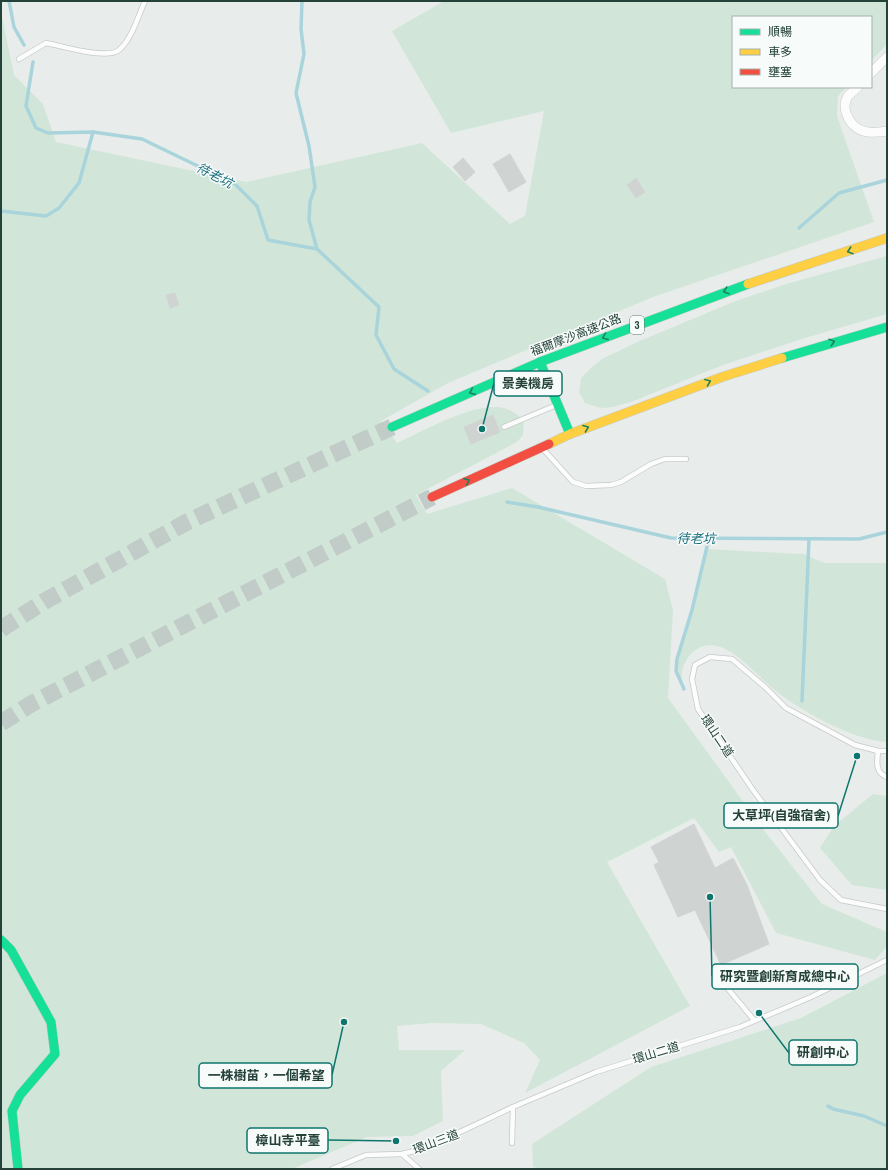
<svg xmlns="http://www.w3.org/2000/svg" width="888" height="1170" font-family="'Archivo Narrow','Noto Sans TC',sans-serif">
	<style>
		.green { fill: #d1e6d8 }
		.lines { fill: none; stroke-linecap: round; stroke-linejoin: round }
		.stream { stroke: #a9d4db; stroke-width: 3.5 }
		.building { fill: #cfd4d2; stroke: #d1d6d4 }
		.highway-tunnel { stroke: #c1cbc8; stroke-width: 17; stroke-dasharray: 17 8; stroke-linecap: butt }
		.lane-casing { stroke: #c5cac8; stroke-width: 6 }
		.street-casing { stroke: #c5cac8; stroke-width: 10 }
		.fast-casing { stroke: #c3cbc8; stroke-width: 10 }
		.slow-casing { stroke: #c3cbc8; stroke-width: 10 }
		.jam-casing { stroke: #c3cbc8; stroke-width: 10 }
		.lane { stroke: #fcfcfc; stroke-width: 4.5 }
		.street { stroke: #fcfcfc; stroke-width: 9 }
		.fast { stroke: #16e098; stroke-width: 9 }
		.slow { stroke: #ffcf43; stroke-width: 9 }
		.jam { stroke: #f24e42; stroke-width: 9 }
		.oneway { stroke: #1e8160 }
		.labels { text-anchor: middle; stroke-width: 3; stroke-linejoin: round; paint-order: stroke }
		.shield { fill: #f7fbf9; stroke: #637a73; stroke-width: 1 }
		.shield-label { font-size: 11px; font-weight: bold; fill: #24423a }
		.street-label { font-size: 12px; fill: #24423a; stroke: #f7fbf9 }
		.water-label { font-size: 13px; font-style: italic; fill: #1c6f80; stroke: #f7fbf9 }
		.leader { fill: none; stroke: #0f766e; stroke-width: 1.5 }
		.callout-dot { fill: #0f766e; stroke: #f7fbf9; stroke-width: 1.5 }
		.callout { fill: #f7fbf9; stroke: #0f766e; stroke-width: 1.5 }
		.callout-label { font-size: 13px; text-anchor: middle; font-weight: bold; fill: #24423a }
	</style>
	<rect width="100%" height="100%" fill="#e8edeb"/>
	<g class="green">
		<path d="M444,1H887V44L871,61V17H733V87H847L838,96L837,116L874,222L653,297L448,383L381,421L397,443C423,431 475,401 504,408C512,410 518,415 524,421L523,435L517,442L416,495L427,514L512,488L665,579L673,610L668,698L766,833L822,904L887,932V946L875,960L776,933L731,847L719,852L694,818L607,862L690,1006L525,1093L540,1060L524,1043L481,1024L431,1023L397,1026L399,1050H465L441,1071L443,1121L413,1136L367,1137L292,1169H1V12L14,75L43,104L56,142L246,182L422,143L510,224L525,216L544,111L451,133L392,31Z"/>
		<path d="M887,256V314L802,339L723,365L631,402L613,407L601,408L585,403L579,392L581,378L593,366L602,359L635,343L733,302L786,284Z"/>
		<path d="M706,549L803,554L825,563H887V742C852,740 796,709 770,686C756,674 740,655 723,648C698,637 679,660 682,683L677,668L678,659L692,614Z"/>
		<path d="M873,794L887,796V890L852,885L820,848L834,826Z"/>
		<path d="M887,973V1169H540L533,1167L532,1144L651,1067L801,1018Z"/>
	</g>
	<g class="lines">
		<g class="stream">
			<path d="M9,1L14,27L24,45"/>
			<path d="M302,1L301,29L304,54L296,93L309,146L315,187L310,202L309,220L317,249"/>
			<path d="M33,62L26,106L36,128L48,133L93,132L142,139L235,184L257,206L268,240L317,249L379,307L376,335L394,369L428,391"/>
			<path d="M1,211L46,216L59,208L79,183L93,132"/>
			<path d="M799,228L839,193L887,180"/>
			<path d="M507,502L538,507L671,538L859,539L887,532"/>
			<path d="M684,689L676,671L677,659L692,610L709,538"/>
			<path d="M802,701L809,539"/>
			<path d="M828,1106L833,1109L864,1116L887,1126"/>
		</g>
	</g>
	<g class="building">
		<path d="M510,154L526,182L509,192L493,164Z"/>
		<path d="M463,158L475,172L465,181L453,167Z"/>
		<path d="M636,178L645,192L636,198L627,185Z"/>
		<path d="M175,293L179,305L170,308L166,295Z"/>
		<path d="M493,415L500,432L471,444L464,427Z"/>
		<path d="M694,824L715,868L733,858L747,885L769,944L721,965L695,910L678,917L654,865L659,862L651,847Z"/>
	</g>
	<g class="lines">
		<g class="highway-tunnel">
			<path d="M1,629L45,601L187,522L392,427"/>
			<path d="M1,723L31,704L432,497"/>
		</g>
		<defs>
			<g id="lane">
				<path d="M19,59L46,43C62,46 107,60 119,50C132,39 138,16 145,1"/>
				<path d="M504,427L554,406"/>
				<path d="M544,450L573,482L586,486L611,485L621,482L651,464L665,459H686"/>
				<path d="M878,751C877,762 875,773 887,777"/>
				<path d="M887,751H878L855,745L786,708L765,687L732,659L710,657L695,665L692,679L698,709L753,790L820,880L841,900L887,909"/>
				<path d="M715,968L719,978L754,1020"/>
				<path d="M512,1143L513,1107"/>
				<path d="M402,1154L419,1169"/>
				<path d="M332,1169L366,1155L402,1154L426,1148L513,1107L596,1072L740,1027L811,997L887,960"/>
			</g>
			<g id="street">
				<path d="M871,73L887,57"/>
				<path d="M858,87C855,90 851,93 848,96C839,110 852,131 868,132C874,133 881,132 887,131"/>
			</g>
			<g id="fast">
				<path d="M782,358L887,327"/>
				<path d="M540,362L570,434"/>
				<path d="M392,427L540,362L748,284"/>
				<path d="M1,940L11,950L51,1022L55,1054L20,1095L12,1111L18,1169"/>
			</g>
			<g id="slow">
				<path d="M748,284L887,238"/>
				<path d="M549,444L570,434L722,377L782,358"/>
			</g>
			<path id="jam" d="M432,497L549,444"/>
		</defs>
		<use href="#lane" class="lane-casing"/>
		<use href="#street" class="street-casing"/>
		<use href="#fast" class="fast-casing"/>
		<use href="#slow" class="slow-casing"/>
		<use href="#jam" class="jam-casing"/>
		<use href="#lane" class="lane"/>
		<use href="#street" class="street"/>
		<use href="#fast" class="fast"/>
		<use href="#slow" class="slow"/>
		<use href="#jam" class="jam"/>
	</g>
	<defs><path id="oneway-chevron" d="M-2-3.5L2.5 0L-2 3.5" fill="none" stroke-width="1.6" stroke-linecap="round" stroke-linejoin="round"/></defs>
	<g class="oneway">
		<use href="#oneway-chevron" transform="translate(850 251) rotate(162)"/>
		<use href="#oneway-chevron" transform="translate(726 291) rotate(162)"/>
		<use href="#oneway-chevron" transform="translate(605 337) rotate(159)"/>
		<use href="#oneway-chevron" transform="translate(832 342) rotate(-18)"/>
		<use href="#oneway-chevron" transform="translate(708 382) rotate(-21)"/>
		<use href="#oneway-chevron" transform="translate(472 392) rotate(156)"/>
		<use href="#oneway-chevron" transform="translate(586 428) rotate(-21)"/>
		<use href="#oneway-chevron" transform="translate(467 481) rotate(-24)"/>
	</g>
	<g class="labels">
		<rect class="shield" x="630" y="316" width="14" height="18" rx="3"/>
		<g class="shield-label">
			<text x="637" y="329">3</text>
		</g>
		<g class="street-label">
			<text transform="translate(576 335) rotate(-21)" y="4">福爾摩沙高速公路</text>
			<text transform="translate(717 736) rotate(56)" y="4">環山二道</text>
			<text transform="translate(656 1053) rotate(-17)" y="4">環山二道</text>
			<text transform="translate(436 1142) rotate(-21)" y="4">環山三道</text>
		</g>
		<g class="water-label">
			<text transform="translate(215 175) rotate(27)" y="5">待老坑</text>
			<text transform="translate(696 538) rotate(1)" y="5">待老坑</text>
		</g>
	</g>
	<path class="leader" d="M482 429L494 383M857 756L838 816M710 897L712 976M759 1013L789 1053M344 1022L332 1075M396 1141L328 1140"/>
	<g class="callout-dot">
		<circle cx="482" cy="429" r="4"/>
		<circle cx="857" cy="756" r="4"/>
		<circle cx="710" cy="897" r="4"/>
		<circle cx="759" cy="1013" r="4"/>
		<circle cx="344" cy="1022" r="4"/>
		<circle cx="396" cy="1141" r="4"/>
	</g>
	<g class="callout">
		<rect x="494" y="371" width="68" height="25" rx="4"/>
		<rect x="724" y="803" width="114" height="25" rx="4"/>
		<rect x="712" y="964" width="146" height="25" rx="4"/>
		<rect x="789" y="1040" width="68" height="25" rx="4"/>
		<rect x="199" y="1063" width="133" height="25" rx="4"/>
		<rect x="247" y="1128" width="81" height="25" rx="4"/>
	</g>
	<g class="callout-label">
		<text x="528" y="388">景美機房</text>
		<text x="781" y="820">大草坪(自強宿舍)</text>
		<text x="785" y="981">研究暨創新育成總中心</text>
		<text x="823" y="1057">研創中心</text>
		<text x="266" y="1080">一株樹苗，一個希望</text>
		<text x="288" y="1145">樟山寺平臺</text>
	</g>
	<rect width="888" height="1170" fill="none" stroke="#24423a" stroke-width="4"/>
	<rect x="732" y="16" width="140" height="72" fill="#f7fbf9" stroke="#a3b1ad"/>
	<rect x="740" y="29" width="20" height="6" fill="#16e098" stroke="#a3b1ad"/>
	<text x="768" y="36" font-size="12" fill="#24423a">順暢</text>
	<rect x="740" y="49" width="20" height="6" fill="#ffcf43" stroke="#a3b1ad"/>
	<text x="768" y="56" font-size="12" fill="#24423a">車多</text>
	<rect x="740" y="69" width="20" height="6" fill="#f24e42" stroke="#a3b1ad"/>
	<text x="768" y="76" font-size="12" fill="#24423a">壅塞</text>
</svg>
